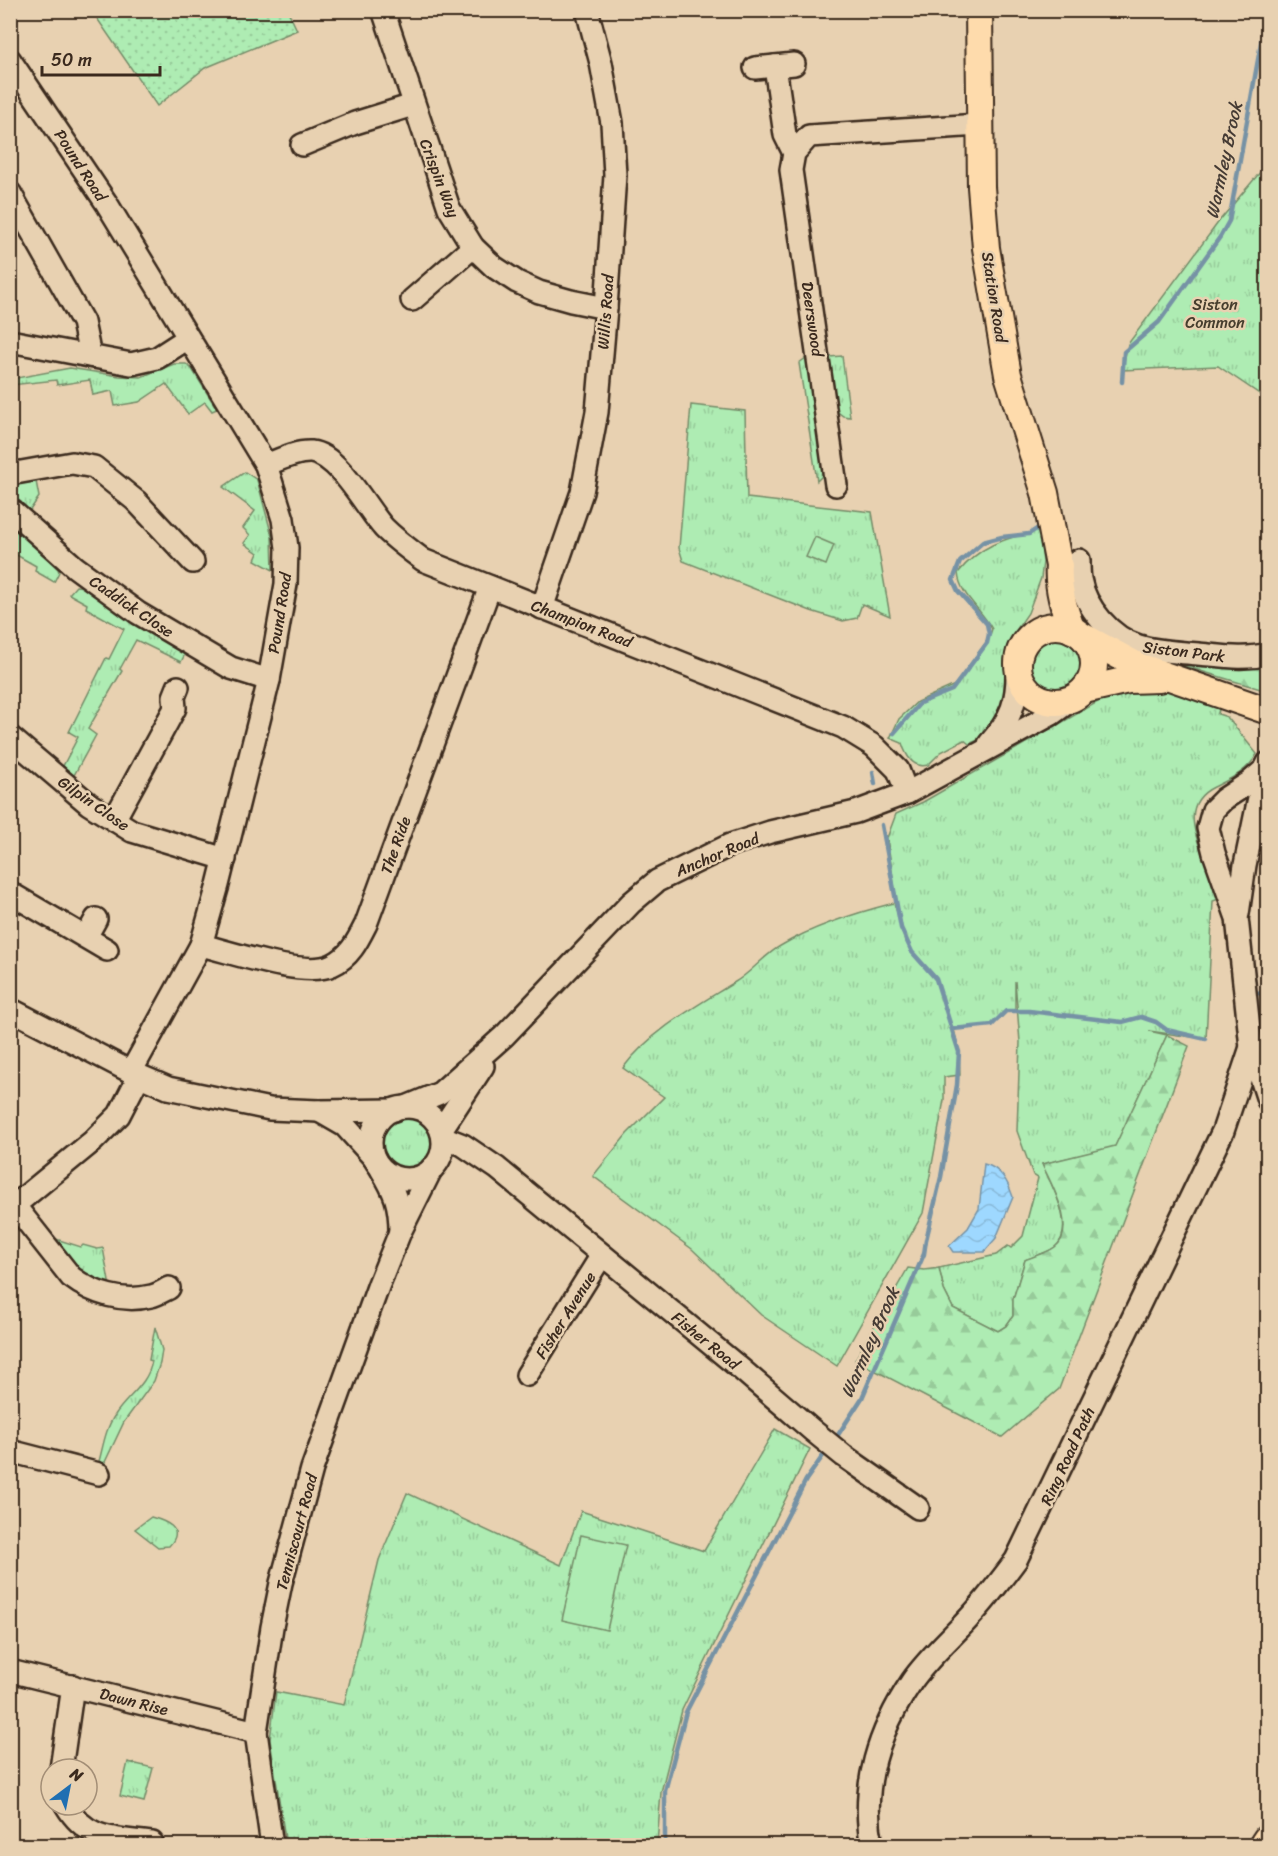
<svg xmlns="http://www.w3.org/2000/svg" width="1278" height="1856" font-family="Sriracha,sans-serif">
	<style>
		.grass { fill: url(#grass-tufts); stroke: #748b68; stroke-width: 1.5 }
		.forest { fill: url(#forest-firs); stroke: #748b68; stroke-width: 1.5 }
		.garden { fill: url(#garden-dots); stroke: #748b68; stroke-width: 1.5 }
		.pitch { fill: #aeecb3; stroke: #748b68; stroke-width: 1.5 }
		.water { fill: url(#water-waves); stroke: #7692a5; stroke-width: 1.5 }
		.lines { fill: none; stroke-linecap: round; stroke-linejoin: round }
		.stream { stroke: #7692a5; stroke-width: 4.5 }
		.minor-casing { stroke: #3b2a1e; stroke-width: 26 }
		.major-casing { stroke: #3b2a1e; stroke-width: 30 }
		.highway-casing { stroke: #3b2a1e; stroke-width: 34 }
		.minor { stroke: #e8d1b1; stroke-width: 21 }
		.major { stroke: #fedbac; stroke-width: 26 }
		.highway { stroke: #fedbac; stroke-width: 30 }
		.labels { text-anchor: middle; stroke-width: 5; stroke-linejoin: round; paint-order: stroke }
		.street-label { font-size: 16px; fill: #3b2a1e; stroke: #e8d1b1 }
		.park-label { font-size: 16px; fill: #463d2d; stroke: #e8d1b1 }
		.water-label { font-size: 18px; font-style: italic; fill: #453b34; stroke: #e8d1b1 }
	</style>
	<defs>
		<pattern id="grass-tufts" width="24" height="20" patternUnits="userSpaceOnUse" patternTransform="scale(1.5)"><rect width="24" height="20" fill="#aeecb3"/><path d="M3 7l-1-3M5 7V3M7 7l1-3M15 17l-1-3M17 17v-4M19 17l1-3" fill="none" stroke="#97cb9a"/></pattern>
		<pattern id="forest-firs" width="22" height="20" patternUnits="userSpaceOnUse" patternTransform="scale(1.5)"><rect width="22" height="20" fill="#aeecb3"/><path d="M5 1l3.5 6h-7zM16 11l3.5 6h-7z" fill="#97cb9a"/></pattern>
		<pattern id="garden-dots" width="8" height="8" patternUnits="userSpaceOnUse" patternTransform="scale(1.5)"><rect width="8" height="8" fill="#aeecb3"/><path d="M2 2h.1M6 6h.1" fill="none" stroke="#97cb9a" stroke-width="1.8" stroke-linecap="round"/></pattern>
		<pattern id="water-waves" width="16" height="10" patternUnits="userSpaceOnUse" patternTransform="scale(1.5)"><rect width="16" height="10" fill="#9ed8ff"/><path d="M0 5q4-4 8 0t8 0" fill="none" stroke="#89bada"/></pattern>
	</defs>
	<rect width="100%" height="100%" fill="#e8d1b1"/>
	<filter id="ink" filterUnits="userSpaceOnUse"><feTurbulence type="fractalNoise" baseFrequency=".0167" numOctaves="2"/><feDisplacementMap in="SourceGraphic" scale="12" xChannelSelector="R" yChannelSelector="G"/><feConvolveMatrix kernelMatrix="1 2 1 2 8 2 1 2 1" color-interpolation-filters="sRGB"/></filter>
	<g filter="url(#ink)">
		<g class="grass">
			<path d="M1267,137V399L1218,366L1122,370L1128,344L1220,220L1262,170Z"/>
			<path d="M842,356L850,417L843,416L835,410L829,357Z"/>
			<path d="M806,358H810L825,473L817,481L799,363Z"/>
			<path d="M174,364H186L192,369L217,409L212,411L205,402L188,414L166,384L139,402L115,406L112,391L93,395L90,380L57,385L56,380L11,385V379L70,368L119,376L141,377Z"/>
			<path d="M691,405L745,411L747,498L872,512L890,616L862,604L857,618L843,621L811,611L683,561L679,548Z"/>
			<path d="M245,472L257,480L259,487L272,536L273,570L255,560L258,553L244,543L250,535L243,528L255,511L223,487Z"/>
			<path d="M36,481L39,497L28,513L11,497V489L16,485Z"/>
			<path d="M10,523L58,569L59,572L54,582L35,571L36,566L11,552Z"/>
			<path d="M1039,530L1043,562L1041,578L1028,613L1010,639L1009,705L985,737L969,744L964,740L941,752L928,765C913,769 906,756 902,743L890,738L899,719L917,702L955,685L989,638L992,629C981,608 960,596 958,573C981,544 1005,539 1039,530Z"/>
			<path d="M76,586L85,587L131,621L185,654L181,662L136,640L120,669L122,671L88,729L96,735L73,777L63,766L78,737L69,732L106,658L109,659L124,629L86,608L87,604L69,594Z"/>
			<circle cx="1056" cy="664" r="29"/>
			<path d="M1166,685L1220,705L1218,714L1227,717L1257,754C1247,772 1232,778 1214,787C1181,803 1195,834 1204,859C1209,872 1214,885 1219,899L1213,901L1206,1039L1149,1031L1167,1035L1115,1147L1042,1164C1051,1184 1077,1229 1055,1247C1047,1253 1034,1256 1025,1260L1013,1299V1316L1006,1326L998,1331L953,1308L944,1290L939,1268L996,1255L1008,1246L1011,1248L1023,1236L1038,1178L1033,1175L1017,1131L1020,1042L1015,981V1011H1006L992,1025L954,1029L959,1052L960,1075L944,1077V1100L923,1213L837,1366L761,1315L692,1249L593,1176L627,1134L664,1097L623,1068C652,1030 695,1007 735,982C752,972 765,954 782,945C816,925 855,913 894,903L900,922L887,838L896,814L923,802L1108,696Z"/>
			<circle cx="406" cy="1143" r="28"/>
			<path d="M51,1239H56L81,1247L83,1245L97,1249L103,1248L110,1287L83,1276Z"/>
			<path d="M155,1327L162,1350L160,1363L154,1381L124,1422L105,1462L98,1465C103,1448 105,1429 115,1415C127,1396 148,1385 152,1361L149,1360Z"/>
			<path d="M775,1429L810,1449L682,1710L661,1792L657,1845H286L270,1740L276,1692L344,1705L379,1560L407,1493L561,1565L581,1511L704,1551Z"/>
			<path d="M151,1517C165,1521 186,1528 169,1546L158,1547L135,1529Z"/>
			<path d="M128,1762L153,1768L144,1802L120,1796Z"/>
		</g>
		<g class="forest">
			<path d="M1144,654C1179,659 1233,672 1267,664V691Z"/>
			<path d="M1167,1035L1189,1046L1059,1389L1002,1437L855,1360L908,1268L924,1270L939,1268L944,1290L953,1308L998,1331L1006,1326L1013,1316V1299L1025,1260C1034,1256 1047,1253 1055,1247C1078,1229 1051,1184 1042,1164L1115,1146Z"/>
		</g>
		<path class="garden" d="M92,11H288L297,30L205,68L157,106Z"/>
		<g class="pitch">
			<path d="M815,537L834,545L826,565L806,557Z"/>
			<path d="M581,1535L626,1545L607,1630L562,1620Z"/>
		</g>
		<path class="water" d="M984,1164C1001,1168 1008,1182 1013,1197L996,1238L984,1252H953L949,1246L968,1228L979,1209Z"/>
		<g class="lines">
			<g class="stream">
				<path d="M1122,382L1124,352L1159,322L1220,237L1229,221L1267,10"/>
				<path d="M894,733L920,703L952,690L987,643L989,634L987,624L958,591L953,580L960,562L983,542L1002,537L1029,534L1041,526"/>
				<path d="M873,772L875,784"/>
				<path d="M1254,991L1268,997"/>
				<path d="M953,1029L992,1025L1006,1011H1029L1122,1022L1141,1017L1156,1022L1167,1030L1206,1039"/>
				<path d="M834,1441L862,1398L924,1254L926,1240L941,1177L957,1085L959,1052L936,979L912,952L901,928L882,825"/>
				<path d="M665,1846V1791L686,1712L806,1480L827,1450"/>
			</g>
			<defs>
				<g id="minor">
					<path d="M383,10L449,208L473,247L494,267L517,282L539,292L571,301L606,308"/>
					<path d="M10,60L107,204L266,465L283,519L287,548L286,584L269,680L218,885L201,945L131,1072"/>
					<path d="M775,66L785,135L794,153"/>
					<path d="M755,68L794,64"/>
					<path d="M302,145L355,123L413,105"/>
					<path d="M10,193L83,322L90,356"/>
					<path d="M412,300L473,247"/>
					<path d="M10,341L131,364L157,358L188,338"/>
					<path d="M266,465C279,460 296,451 311,452C339,455 366,508 384,528C396,540 410,550 423,560L843,727L874,746L898,770L907,793"/>
					<path d="M10,474L72,463L94,467L136,501L193,562"/>
					<path d="M836,485L791,170L794,153L809,136L979,125"/>
					<path d="M10,509L75,567L138,613L231,668L269,680"/>
					<path d="M1079,560C1079,566 1079,573 1080,579C1085,607 1111,638 1139,646C1158,652 1179,652 1198,654C1222,656 1245,660 1268,654"/>
					<path d="M542,608L582,492L597,412L606,308L615,175L612,123L601,63L587,10"/>
					<path d="M10,737L89,804L132,831L225,859"/>
					<path d="M989,744C1012,718 1018,701 1017,666"/>
					<path d="M1268,763L1265,769L1250,782L1224,799L1213,810L1208,828L1214,853L1237,918L1251,1047L1268,1100"/>
					<path d="M114,820L175,708L174,697L178,687"/>
					<path d="M10,893L107,950"/>
					<path d="M1238,914L1245,865L1265,769"/>
					<path d="M86,937L96,919"/>
					<path d="M201,945C231,952 304,978 332,965C350,957 358,940 366,924L490,587"/>
					<path d="M10,1009L131,1072L168,1088L270,1109L319,1111L394,1110"/>
					<path d="M406,1107L440,1093L504,1036L631,903L657,881L730,845L770,832L856,812L907,793L1052,714L1074,698"/>
					<circle cx="407" cy="1143" r="36"/>
					<path d="M319,1111L345,1126L374,1158"/>
					<path d="M441,1130L483,1066"/>
					<path d="M443,1137L463,1145L497,1168L741,1369L812,1430L844,1456L918,1508"/>
					<path d="M381,1169C395,1192 400,1204 400,1231"/>
					<path d="M15,1206L71,1277C93,1294 124,1303 151,1296C157,1295 163,1291 169,1288"/>
					<path d="M10,1209L93,1141L119,1115L139,1076"/>
					<path d="M527,1375L602,1255"/>
					<path d="M10,1451L99,1474"/>
					<path d="M10,1671L256,1732"/>
					<path d="M61,1769L73,1686"/>
					<path d="M66,1805C87,1841 114,1838 152,1843"/>
					<path d="M272,1846L256,1732L272,1627L281,1583L312,1469L379,1284L400,1232L432,1168"/>
					<path d="M872,1846C860,1787 879,1730 912,1681C928,1658 951,1638 970,1617C987,1599 1001,1580 1016,1560L1223,1131L1251,1047"/>
				</g>
				<g id="major">
					<path d="M979,10L981,187L986,248L1008,375L1045,493L1059,566C1057,588 1064,610 1072,630"/>
					<circle cx="1056" cy="664" r="38"/>
					<path d="M1082,636L1138,666L1268,711"/>
					<path d="M1084,690L1128,680L1159,679"/>
				</g>
				<path id="highway" d="M1264,1846L1268,1840"/>
			</defs>
			<use href="#minor" class="minor-casing"/>
			<use href="#major" class="major-casing"/>
			<use href="#highway" class="highway-casing"/>
			<use href="#minor" class="minor"/>
			<use href="#major" class="major"/>
			<use href="#highway" class="highway"/>
		</g>
	</g>
	<g class="labels">
		<g class="street-label">
			<text transform="translate(81 165) rotate(57)" y="6">Pound Road</text>
			<text transform="translate(440 178) rotate(69)" y="6">Crispin Way</text>
			<text transform="translate(995 297) rotate(81)" y="6">Station Road</text>
			<text transform="translate(605 312) rotate(-86)" y="6">Willis Road</text>
			<text transform="translate(813 319) rotate(82)" y="6">Deerswood</text>
			<text transform="translate(132 606) rotate(34)" y="6">Caddick Close</text>
			<text transform="translate(279 613) rotate(-81)" y="6">Pound Road</text>
			<text transform="translate(582 623) rotate(21)" y="6">Champion Road</text>
			<text transform="translate(1184 651) rotate(7)" y="6">Siston Park</text>
			<text transform="translate(94 803) rotate(35)" y="6">Gilpin Close</text>
			<text transform="translate(395 845) rotate(-70)" y="6">The Ride</text>
			<text transform="translate(717 854) rotate(-23)" y="6">Anchor Road</text>
			<text transform="translate(565 1315) rotate(-58)" y="6">Fisher Avenue</text>
			<text transform="translate(706 1340) rotate(39)" y="6">Fisher Road</text>
			<text transform="translate(1067 1456) rotate(-65)" y="6">Ring Road Path</text>
			<text transform="translate(296 1532) rotate(-75)" y="6">Tenniscourt Road</text>
			<text transform="translate(134 1701) rotate(14)" y="6">Dawn Rise</text>
		</g>
		<g class="park-label">
			<text x="1215" y="310">Siston<tspan x="1215" dy="18">Common</tspan></text>
		</g>
		<g class="water-label">
			<text transform="translate(1224 160) rotate(-78)" y="6">Warmley Brook</text>
			<text transform="translate(870 1342) rotate(-66)" y="6">Warmley Brook</text>
		</g>
	</g>
	<rect width="1278" height="1856" fill="none" stroke="#e8d1b1" stroke-width="36"/>
	<rect x="18" y="18" width="1242" height="1820" fill="none" stroke="#3b2a1e" stroke-width="2" filter="url(#ink)"/>
	<g transform="translate(69 1787) rotate(32)"><circle r="28" fill="#e8d1b1" stroke="#a38e76" stroke-width="1.5"/>
	<path d="M0-4.5L10 22L0 15L-10 22Z" fill="#1f6fb2"/>
	<text y="-9" font-size="16" font-weight="bold" text-anchor="middle" fill="#3b2a1e">N</text>
	</g>
	<path d="M42 66v9h118v-9" fill="none" stroke="#3b2a1e" stroke-width="3"/>
	<text x="51" y="66" font-size="18" fill="#3b2a1e" stroke="#e8d1b1" stroke-width="4.5" paint-order="stroke">50 m</text>
</svg>
